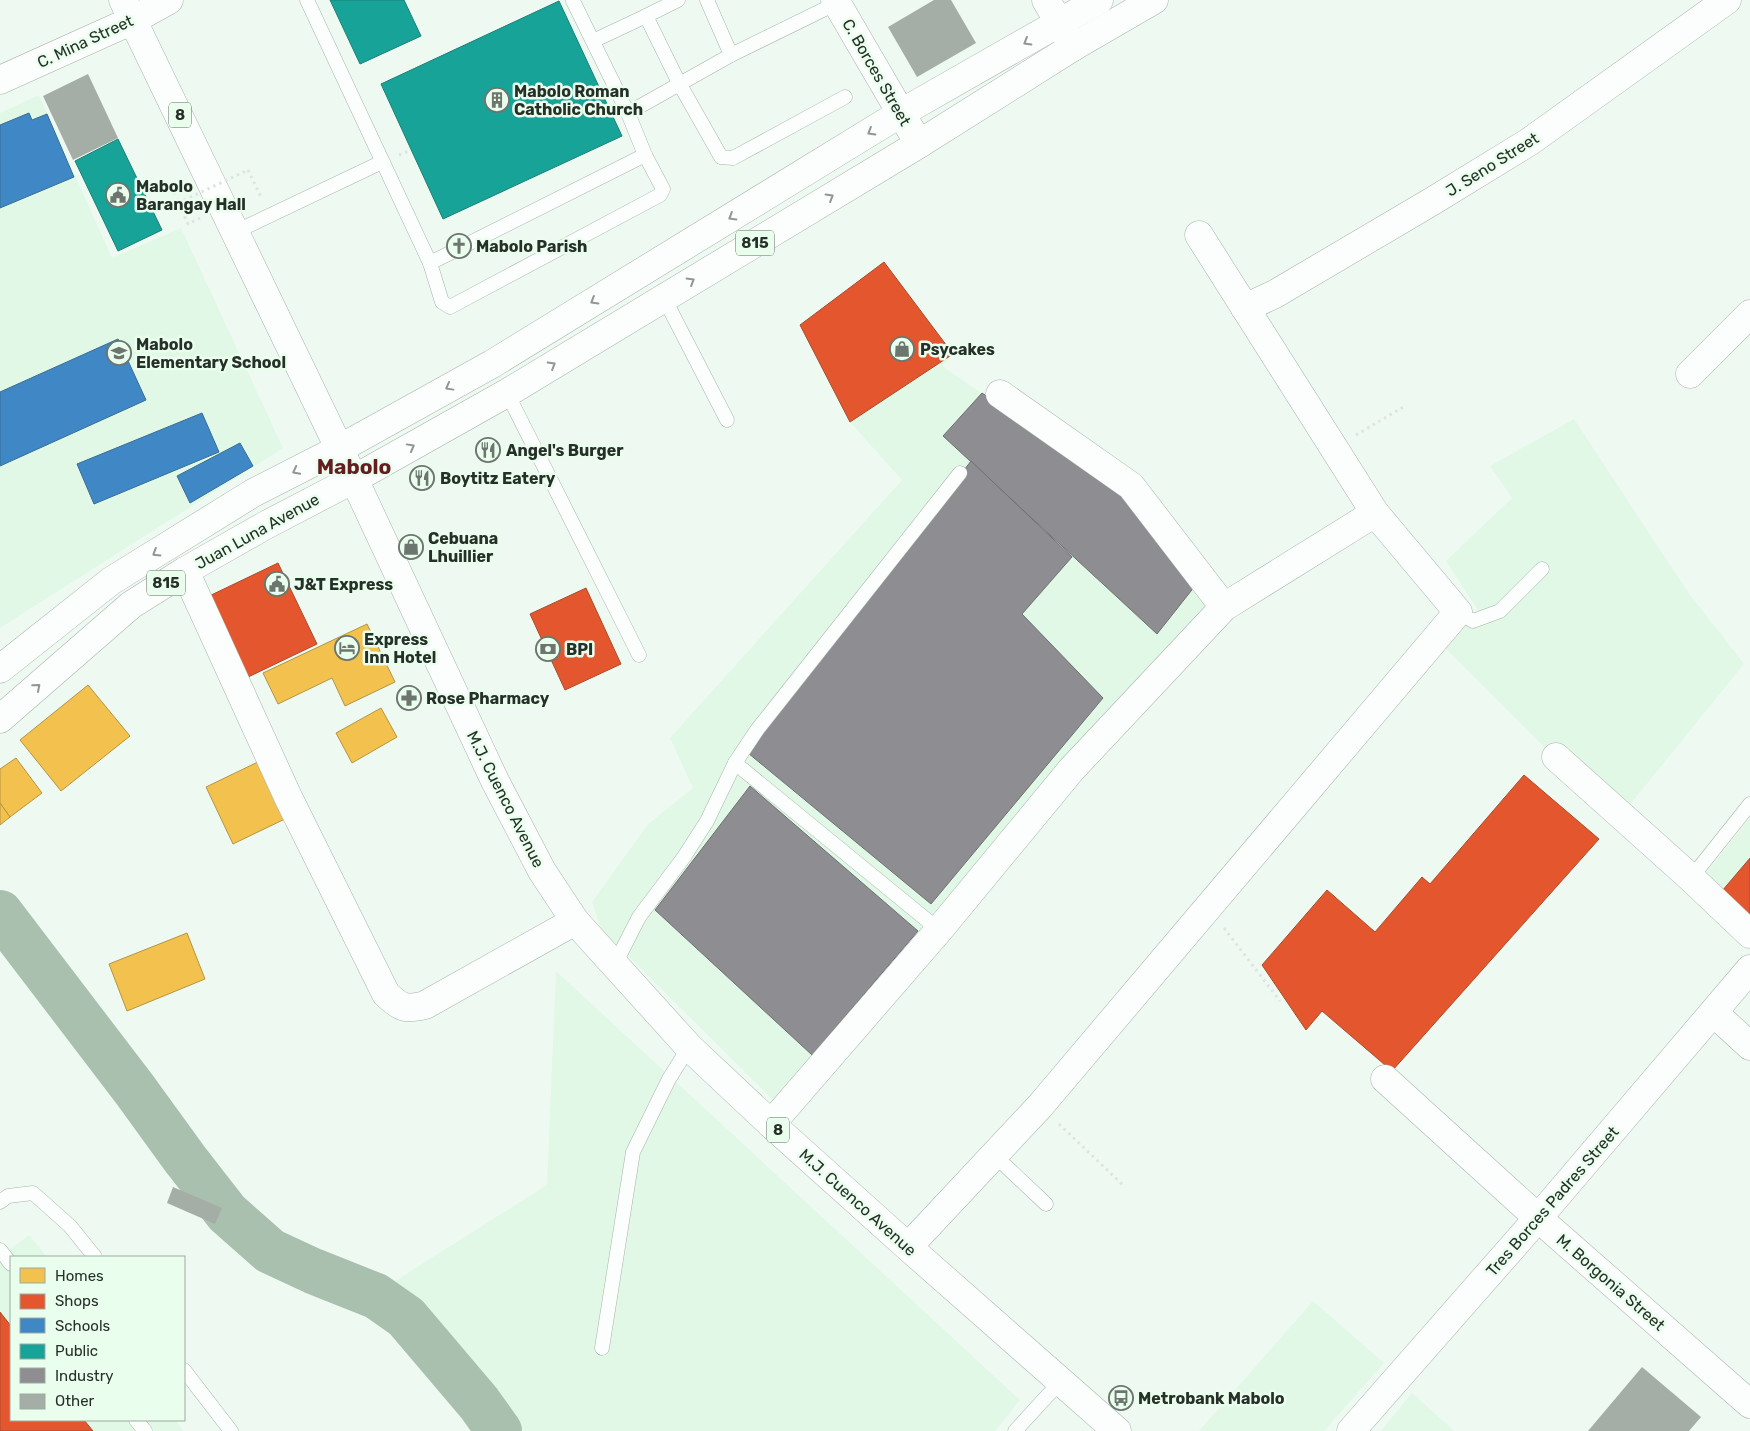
<svg xmlns="http://www.w3.org/2000/svg" width="1750" height="1431" font-family="Rubik,sans-serif">
	<style>
		.built { fill: #e1f8e6 }
		.homes { fill: #f2c14e; stroke: #b59543 }
		.shops { fill: #e4572e; stroke: #ab4b2c }
		.schools { fill: #3f88c5; stroke: #386d96 }
		.public { fill: #17a398; stroke: #1c8076 }
		.industry { fill: #8d8d92; stroke: #6e7172 }
		.lines { fill: none; stroke-linecap: round; stroke-linejoin: round }
		.river { stroke: #aac0ae; stroke-width: 46 }
		.building { fill: #a4aea6 }
		.lane-casing { stroke: #a9b3ab; stroke-width: 15 }
		.street-casing { stroke: #a9b3ab; stroke-width: 29 }
		.primary-casing { stroke: #a9b3ab; stroke-width: 29 }
		.path { stroke: #e0e3e0; stroke-width: 3; stroke-dasharray: 2.5 4; stroke-linecap: butt }
		.lane { stroke: #fcfefd; stroke-width: 14 }
		.street { stroke: #fcfefd; stroke-width: 28 }
		.primary { stroke: #fcfefd; stroke-width: 28 }
		.path-bridge { stroke: #e0e3e0; stroke-width: 3; stroke-dasharray: 2.5 4; stroke-linecap: butt }
		.oneway { stroke: #919692 }
		.labels { text-anchor: middle; stroke-width: 5; stroke-linejoin: round; paint-order: stroke }
		.shield { fill: #eafeee; stroke: #616d63; stroke-width: 1 }
		.shield-label { font-size: 15px; font-weight: bold; fill: #262f28 }
		.street-label { font-size: 16px; fill: #262f28; stroke: #eafeee }
		.poi-label { font-size: 16px; font-weight: bold; fill: #262f28; stroke: #eafeee; text-anchor: start }
		.district-label { font-size: 21px; font-weight: bold; fill: #641e21; stroke: #eafeee }
	</style>
	<rect width="100%" height="100%" fill="#eefaf1"/>
	<g class="built">
		<path d="M39,95L112,258L181,228L283,448L0,628V113Z"/>
		<path d="M884,262L953,354L942,366L1124,491L1210,606L935,912L773,1100L601,929L592,902L648,824L693,788L670,738L902,480L850,422L800,325Z"/>
		<path d="M1574,419L1688,592L1744,664L1624,812L1551,754L1444,647L1478,610L1446,561L1512,498L1490,466Z"/>
		<path d="M1750,817V923L1704,876Z"/>
		<path d="M556,971L1020,1400L995,1431H524L395,1281L547,1185Z"/>
		<path d="M29,1235L47,1257H11V1420H175L184,1431H0V1257Z"/>
		<path d="M1313,1301L1384,1363L1324,1431H1199Z"/>
		<path d="M1412,1393L1454,1431H1381Z"/>
	</g>
	<g class="homes">
		<path d="M367,624L395,682L345,706L332,678L278,704L263,673Z"/>
		<path d="M88,685L130,736L61,791L20,740Z"/>
		<path d="M381,708L397,737L352,763L336,733Z"/>
		<path d="M16,758L42,793L10,817L0,803V769Z"/>
		<path d="M262,760L289,817L233,844L206,787Z"/>
		<path d="M0,803L10,817L0,825Z"/>
		<path d="M187,933L205,979L127,1011L109,964Z"/>
	</g>
	<g class="shops">
		<path d="M884,262L953,354L850,422L800,325Z"/>
		<path d="M413,535L422,552L408,559L400,542Z"/>
		<path d="M278,563L317,644L244,679L205,598Z"/>
		<path d="M586,588L621,664L565,690L530,614Z"/>
		<path d="M1524,775L1599,839L1392,1071L1322,1011L1306,1030L1262,965L1327,890L1375,932L1422,877L1430,884Z"/>
		<path d="M1750,858V915L1722,891Z"/>
		<path d="M0,1312L11,1326V1420H84L93,1431H0Z"/>
	</g>
	<g class="schools">
		<path d="M29,113L32,120L47,114L74,177L0,208V125Z"/>
		<path d="M118,339L146,400L0,466V392Z"/>
		<path d="M202,413L219,452L94,504L77,464Z"/>
		<path d="M240,443L253,466L190,503L177,476Z"/>
	</g>
	<g class="public">
		<path d="M330,0H404L421,36L360,64Z"/>
		<path d="M559,1L622,136L443,219L381,84Z"/>
		<path d="M118,139L162,230L118,251L75,161Z"/>
	</g>
	<g class="industry">
		<path d="M982,393L1124,491L1195,586L1157,634L943,436Z"/>
		<path d="M971,461L1072,557L1022,614L1103,698L931,904L748,753Z"/>
		<path d="M750,786L918,931L812,1055L655,910Z"/>
	</g>
	<g class="lines">
		<path class="river" d="M0,913L135,1090L185,1159L227,1213L270,1251L313,1271L376,1296L406,1317L479,1403L499,1431"/>
	</g>
	<g class="building">
		<path d="M934,0H951L976,43L917,77L888,27Z"/>
		<path d="M88,74L118,138L73,160L43,96Z"/>
		<path d="M173,1187L222,1208L215,1224L167,1203Z"/>
		<path d="M1642,1367L1701,1417L1689,1431H1588Z"/>
	</g>
	<g class="lines">
		<defs>
			<g id="lane">
				<path d="M307,0L430,263L442,302L450,307L660,195L663,189L645,155L628,113L573,1"/>
				<path d="M678,0L646,16L679,83L721,157L733,158L845,97"/>
				<path d="M707,0L731,55"/>
				<path d="M593,41L646,16"/>
				<path d="M628,113L731,55L837,3"/>
				<path d="M235,232L382,162"/>
				<path d="M430,263L645,155"/>
				<path d="M664,298L727,420"/>
				<path d="M507,393L639,655"/>
				<path d="M1458,612L1473,621L1500,611L1542,569"/>
				<path d="M735,763L939,930"/>
				<path d="M1691,878L1750,804"/>
				<path d="M614,966L639,917L684,857L707,821L735,763L757,730L960,473"/>
				<path d="M993,1154L1046,1204"/>
				<path d="M0,1202L8,1196L33,1193L70,1226L95,1257"/>
				<path d="M0,1250L11,1264"/>
				<path d="M602,1348L633,1152L669,1079L689,1047"/>
				<path d="M184,1370L231,1431"/>
				<path d="M136,1420L145,1431"/>
				<path d="M1015,1431L1060,1382"/>
			</g>
			<g id="street">
				<path d="M835,0L919,144"/>
				<path d="M1046,0L1073,47"/>
				<path d="M0,80L133,20L169,0"/>
				<path d="M1245,308L1275,294L1431,202L1529,142L1727,0"/>
				<path d="M1690,374L1750,314"/>
				<path d="M1000,394L1131,486L1224,607"/>
				<path d="M185,571L288,797L386,994C401,1008 405,1010 425,1005L575,921"/>
				<path d="M1556,757L1691,878L1750,934"/>
				<path d="M1714,1013L1750,1046"/>
				<path d="M1385,1079L1538,1218L1750,1404"/>
				<path d="M771,1124L939,930L1071,770L1224,607L1375,513"/>
				<path d="M908,1247L1040,1106L1458,612L1375,513L1199,235"/>
				<path d="M1351,1431L1538,1218L1750,969"/>
			</g>
			<g id="primary">
				<path d="M123,0L354,479L495,781L542,871L575,921L689,1047L771,1124L908,1247L1117,1431"/>
				<path d="M0,669L111,581L253,493L339,449L492,364L901,113L1099,0"/>
				<path d="M0,719L131,605L185,571L266,525L354,479L507,393L919,144L1073,47L1154,0"/>
			</g>
		</defs>
		<use href="#lane" class="lane-casing"/>
		<use href="#street" class="street-casing"/>
		<use href="#primary" class="primary-casing"/>
		<g class="path">
			<path d="M399,155L411,150"/>
			<path d="M248,170L262,199"/>
			<path d="M183,186L173,191L188,224L200,218"/>
			<path d="M1356,435L1405,406"/>
			<path d="M1224,928L1280,1001"/>
			<path d="M1059,1124L1125,1187"/>
		</g>
		<use href="#lane" class="lane"/>
		<use href="#street" class="street"/>
		<use href="#primary" class="primary"/>
		<path class="path-bridge" d="M178,203L248,170"/>
	</g>
	<defs><path id="oneway-chevron" d="M-2-3.5L2.5 0L-2 3.5" fill="none" stroke-width="1.6" stroke-linecap="round" stroke-linejoin="round" transform="scale(1.25)"/></defs>
	<g class="oneway">
		<use href="#oneway-chevron" transform="translate(1027 42) rotate(150)"/>
		<use href="#oneway-chevron" transform="translate(871 132) rotate(149)"/>
		<use href="#oneway-chevron" transform="translate(830 197) rotate(-31)"/>
		<use href="#oneway-chevron" transform="translate(732 217) rotate(149)"/>
		<use href="#oneway-chevron" transform="translate(691 281) rotate(-31)"/>
		<use href="#oneway-chevron" transform="translate(594 301) rotate(149)"/>
		<use href="#oneway-chevron" transform="translate(552 365) rotate(-31)"/>
		<use href="#oneway-chevron" transform="translate(449 387) rotate(151)"/>
		<use href="#oneway-chevron" transform="translate(411 447) rotate(-29)"/>
		<use href="#oneway-chevron" transform="translate(296 471) rotate(153)"/>
		<use href="#oneway-chevron" transform="translate(156 553) rotate(148)"/>
		<use href="#oneway-chevron" transform="translate(37 687) rotate(-41)"/>
	</g>
	<defs>
		<symbol id="building-ring" viewBox="-11 -11 22 22"><circle r="9.5" fill="#eafeee" stroke="#6c766e" stroke-width="1.5"/><path d="M-4-6H4V6H1V3H-1V6H-4ZM-2.5-4.3h1.7v1.8h-1.7ZM.8-4.3h1.7v1.8H.8ZM-2.5-1h1.7V.8h-1.7ZM.8-1h1.7V.8H.8Z" fill="#6c766e"/></symbol>
		<symbol id="civic-ring" viewBox="-11 -11 22 22"><circle r="9.5" fill="#eafeee" stroke="#6c766e" stroke-width="1.5"/><path d="M-.6-6.5H3V-4.5H.6V-3L4-1V1h2V6H-6V1h2V-1L-.6-3ZM-1.2 2.5V6h2.4V2.5Z" fill="#6c766e"/></symbol>
		<symbol id="church-ring" viewBox="-11 -11 22 22"><circle r="9.5" fill="#eafeee" stroke="#6c766e" stroke-width="1.5"/><path d="M-1.2-6h2.4v3.5h3.3v2.4h-3.3V6h-2.4V-.1h-3.3v-2.4h3.3Z" fill="#6c766e"/></symbol>
		<symbol id="shop-ring" viewBox="-11 -11 22 22"><circle r="9.5" fill="#eafeee" stroke="#6c766e" stroke-width="1.5"/><path d="M-5-2.5h2.3a2.7 3.5 0 0 1 5.4 0H5L5.5 6h-11ZM-1.5-2.5h3a1.5 2.3 0 0 0-3 0Z" fill="#6c766e"/></symbol>
		<symbol id="school-ring" viewBox="-11 -11 22 22"><circle r="9.5" fill="#eafeee" stroke="#6c766e" stroke-width="1.5"/><path d="M0-5L7-2L0 1L-7-2ZM-4 1L0 2.5L4 1V4Q0 6-4 4Z" fill="#6c766e"/></symbol>
		<symbol id="restaurant-ring" viewBox="-11 -11 22 22"><circle r="9.5" fill="#eafeee" stroke="#6c766e" stroke-width="1.5"/><path d="M-5-6h1v4h1v-4h1v4h1v-4h1v5L-1.5 .5V6h-2V.5L-5-1ZM5-6V6H3V1.5H1.5Q1.5-4 5-6Z" fill="#6c766e"/></symbol>
		<symbol id="hotel-ring" viewBox="-11 -11 22 22"><circle r="9.5" fill="#eafeee" stroke="#6c766e" stroke-width="1.5"/><path d="M-6-4.5h1.5V1H6V5H4.5V3h-9V5H-6ZM-4 0a1.8 1.8 0 1 1 3.6 0ZM.5 0V-2.5h3Q6-2.5 6 0Z" fill="#6c766e"/></symbol>
		<symbol id="bank-ring" viewBox="-11 -11 22 22"><circle r="9.5" fill="#eafeee" stroke="#6c766e" stroke-width="1.5"/><path d="M-6-4H6V4H-6ZM0-2.3a2.3 2.3 0 1 0 0 4.6a2.3 2.3 0 1 0 0-4.6Z" fill="#6c766e"/></symbol>
		<symbol id="pharmacy-ring" viewBox="-11 -11 22 22"><circle r="9.5" fill="#eafeee" stroke="#6c766e" stroke-width="1.5"/><path d="M-2-6h4v4h4v4h-4v4h-4v-4h-4v-4h4Z" fill="#6c766e"/></symbol>
		<symbol id="bus-ring" viewBox="-11 -11 22 22"><circle r="9.5" fill="#eafeee" stroke="#6c766e" stroke-width="1.5"/><path d="M-5-6H5V4H4V6H2V4H-2V6H-4V4H-5ZM-3.5-4V0h7V-4ZM-3.5 1.2v1.5H-2V1.2ZM2 1.2v1.5H3.5V1.2Z" fill="#6c766e"/></symbol>
	</defs>
	<g fill-rule="evenodd">
		<use href="#building-ring" x="483" y="86" width="28" height="28"/>
		<use href="#civic-ring" x="104" y="181" width="28" height="28"/>
		<use href="#church-ring" x="445" y="232" width="28" height="28"/>
		<use href="#shop-ring" x="888" y="335" width="28" height="28"/>
		<use href="#school-ring" x="105" y="339" width="28" height="28"/>
		<use href="#restaurant-ring" x="474" y="436" width="28" height="28"/>
		<use href="#restaurant-ring" x="408" y="464" width="28" height="28"/>
		<use href="#shop-ring" x="397" y="533" width="28" height="28"/>
		<use href="#civic-ring" x="263" y="570" width="28" height="28"/>
		<use href="#hotel-ring" x="333" y="634" width="28" height="28"/>
		<use href="#bank-ring" x="534" y="635" width="28" height="28"/>
		<use href="#pharmacy-ring" x="395" y="684" width="28" height="28"/>
		<use href="#bus-ring" x="1107" y="1384" width="28" height="28"/>
	</g>
	<g class="labels">
		<g class="shield">
			<rect x="169" y="102.5" width="22" height="25" rx="4"/>
			<rect x="736" y="230.5" width="38" height="25" rx="4"/>
			<rect x="147" y="570.5" width="38" height="25" rx="4"/>
			<rect x="767" y="1117.5" width="22" height="25" rx="4"/>
		</g>
		<g class="shield-label">
			<text x="180" y="120">8</text>
			<text x="755" y="248">815</text>
			<text x="166" y="588">815</text>
			<text x="778" y="1135">8</text>
		</g>
		<g class="street-label">
			<text transform="translate(85 41) rotate(-25)" y="6">C. Mina Street</text>
			<text transform="translate(877 72) rotate(60)" y="6">C. Borces Street</text>
			<text transform="translate(1492 164) rotate(-32)" y="6">J. Seno Street</text>
			<text transform="translate(257 531) rotate(-29)" y="6">Juan Luna Avenue</text>
			<text transform="translate(506 799) rotate(63)" y="6">M.J. Cuenco Avenue</text>
			<text transform="translate(1552 1201) rotate(-49)" y="6">Tres Borces Padres Street</text>
			<text transform="translate(858 1202) rotate(42)" y="6">M.J. Cuenco Avenue</text>
			<text transform="translate(1611 1282) rotate(41)" y="6">M. Borgonia Street</text>
		</g>
		<g class="poi-label">
			<text x="514" y="97">Mabolo Roman<tspan x="514" dy="18">Catholic Church</tspan></text>
			<text x="136" y="192">Mabolo<tspan x="136" dy="18">Barangay Hall</tspan></text>
			<text x="476" y="252">Mabolo Parish</text>
			<text x="136" y="350">Mabolo<tspan x="136" dy="18">Elementary School</tspan></text>
			<text x="920" y="355">Psycakes</text>
			<text x="506" y="456">Angel's Burger</text>
			<text x="440" y="484">Boytitz Eatery</text>
			<text x="428" y="544">Cebuana<tspan x="428" dy="18">Lhuillier</tspan></text>
			<text x="294" y="590">J&amp;T Express</text>
			<text x="364" y="645">Express<tspan x="364" dy="18">Inn Hotel</tspan></text>
			<text x="566" y="655">BPI</text>
			<text x="426" y="704">Rose Pharmacy</text>
			<text x="1138" y="1404">Metrobank Mabolo</text>
		</g>
		<g class="district-label">
			<text x="354" y="474">Mabolo</text>
		</g>
	</g>
	<rect x="10" y="1256" width="175" height="165" fill="#eafeee" stroke="#9cab9f"/>
	<rect x="20" y="1268" width="25" height="15" fill="#f2c14e" stroke="#9cab9f"/>
	<text x="55" y="1281" font-size="15" fill="#262f28">Homes</text>
	<rect x="20" y="1294" width="25" height="15" fill="#e4572e" stroke="#9cab9f"/>
	<text x="55" y="1306" font-size="15" fill="#262f28">Shops</text>
	<rect x="20" y="1318" width="25" height="15" fill="#3f88c5" stroke="#9cab9f"/>
	<text x="55" y="1331" font-size="15" fill="#262f28">Schools</text>
	<rect x="20" y="1344" width="25" height="15" fill="#17a398" stroke="#9cab9f"/>
	<text x="55" y="1356" font-size="15" fill="#262f28">Public</text>
	<rect x="20" y="1368" width="25" height="15" fill="#8d8d92" stroke="#9cab9f"/>
	<text x="55" y="1381" font-size="15" fill="#262f28">Industry</text>
	<rect x="20" y="1394" width="25" height="15" fill="#a4aea6" stroke="#9cab9f"/>
	<text x="55" y="1406" font-size="15" fill="#262f28">Other</text>
</svg>
